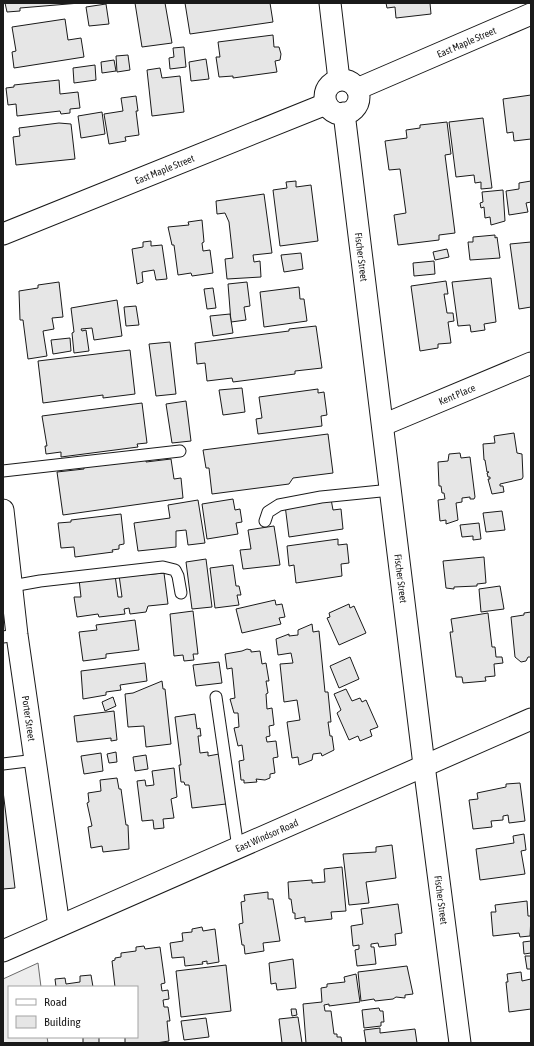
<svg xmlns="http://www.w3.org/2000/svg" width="534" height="1046" font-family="'Asap Condensed',sans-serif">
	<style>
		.built { fill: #ededed; stroke: #6a6a6a }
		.building { fill: #e6e6e6; stroke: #1a1a1a }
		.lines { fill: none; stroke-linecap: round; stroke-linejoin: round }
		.lane-casing { stroke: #1a1a1a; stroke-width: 13 }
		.street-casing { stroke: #1a1a1a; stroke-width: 23 }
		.lane { stroke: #fff; stroke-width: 11 }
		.street { stroke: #fff; stroke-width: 21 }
		.labels { text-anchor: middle; stroke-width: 3; stroke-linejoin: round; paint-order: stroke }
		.street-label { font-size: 10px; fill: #1a1a1a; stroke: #fff }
	</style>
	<rect width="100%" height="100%" fill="#fff"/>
	<path class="built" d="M38,963L41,987H9V1037H47L48,1043H3V979Z"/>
	<g class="building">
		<path d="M5,3H80L20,8V11L7,12Z"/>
		<path d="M135,3H165L172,43L142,47Z"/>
		<path d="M185,3H270L273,22L190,34Z"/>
		<path d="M386,3H430L431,14L396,18L395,7L387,8Z"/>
		<path d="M106,4L109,24L89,26L86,7Z"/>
		<path d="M65,19L68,40L81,38L84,57L14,68L12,52L16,51L12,27Z"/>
		<path d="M273,35L274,47H279L281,54L280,60L275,61L277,72L233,78V76L219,77L216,57H220L218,42Z"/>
		<path d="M184,47L186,67L170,69L169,58L174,57L173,48Z"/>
		<path d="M128,55L130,70L117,72L116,56Z"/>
		<path d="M206,59L209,79L191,81L189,62Z"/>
		<path d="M114,60L116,71L102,73L101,62Z"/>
		<path d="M95,65L96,80L74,83L73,68Z"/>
		<path d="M160,68L162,78L180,76L184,112L152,116L147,70Z"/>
		<path d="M59,80L60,94L78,92L80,108L70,109V113L61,114L60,111L17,116L16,104L8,105L6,88L14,87V85Z"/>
		<path d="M531,95V139L514,141L513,132L507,133L503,99Z"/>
		<path d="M136,96L138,111H136L139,135L125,137L126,141L109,144L104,114L123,111L121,98Z"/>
		<path d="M102,112L105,134L81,138L78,116Z"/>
		<path d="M483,118L492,188L481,189V182L475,183L474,175L456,177L449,122Z"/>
		<path d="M447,122L451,154L445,155L455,233L439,235V240L398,245L394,215L406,213L400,169L389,170L385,141L407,138L406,130L420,128V125Z"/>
		<path d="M59,123L71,124L75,159L16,165L13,137L20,136L19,128Z"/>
		<path d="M296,181V187L311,185L318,241L280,246L273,190L287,188L286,182Z"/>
		<path d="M531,181V202L526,203L528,212L509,215L506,191L519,189V183Z"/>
		<path d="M503,190L505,221L491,225L490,217L485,218L484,207L481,208L480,203L483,202L482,192Z"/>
		<path d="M264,194L272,253L253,255L254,262L260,261L261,277L227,279L225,259L233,258L229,222L225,213L217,214L216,201Z"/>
		<path d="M202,220L204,242L202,243L203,251L210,250L213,273L192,276L191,273L178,275L174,245H172L168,227L189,225L188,222Z"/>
		<path d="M495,235V238L497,237L500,258L470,260L468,242H473V237Z"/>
		<path d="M151,241V246L162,245L167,279L156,280L154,270L142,272L143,282L137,284L132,249L143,247V242Z"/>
		<path d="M531,242V307L519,309L510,244Z"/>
		<path d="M447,249L449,257L435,260L433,252Z"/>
		<path d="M301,253L303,269L284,272L281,255Z"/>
		<path d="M434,261L435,274L414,276L413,263Z"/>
		<path d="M491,278L496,322L484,324L485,330L471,332L470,325L458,326L452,282Z"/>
		<path d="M446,281L448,294H444L447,313H453L454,321L448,322L451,343L438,344V348L420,351L411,286Z"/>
		<path d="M59,282L63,317L52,318L54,329L43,331L47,356L28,359L23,320H20L19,291L38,288V285Z"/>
		<path d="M247,282L250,306L244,307L246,320L231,322L228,284Z"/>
		<path d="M299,287L300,299H304L307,321L264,327L260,292Z"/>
		<path d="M213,288L216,308L207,309L204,289Z"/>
		<path d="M117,300L122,336L94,340L92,328L81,329L82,331L86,330L89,351L74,353L72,333L74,332L71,308Z"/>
		<path d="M136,306L139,325L126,326L124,307Z"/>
		<path d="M230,314L233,333L213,336L210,316Z"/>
		<path d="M316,326L322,368L295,371V374L233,382L232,378L207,381L205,363L197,364L195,343L289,331V329Z"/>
		<path d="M70,338L71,351L53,354L51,340Z"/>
		<path d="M170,342L176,394L156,396L149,344Z"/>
		<path d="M130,350L135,394L103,398V395L43,403L38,361Z"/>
		<path d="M242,388L245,412L223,415L219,390Z"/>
		<path d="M318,389V393L324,392L327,415L321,416L322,426L258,434L256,419L262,418L259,397Z"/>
		<path d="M186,401L191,441L172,443L166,404Z"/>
		<path d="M142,403L147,443L137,444L138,447L61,457V452L46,454L45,446H47L42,416Z"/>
		<path d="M514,433L517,453L522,454L523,477L522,479L500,484V486H503L504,492L492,494L488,479H490V477H488L487,473L489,472H487L485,460H484L483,444L495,443L494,436Z"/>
		<path d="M328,434L333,473L293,478L289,484L212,494L209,468H206L203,450Z"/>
		<path d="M460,453L461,458L470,457L475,497L474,499H470V497L462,498V502L456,503L458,520L446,524V520L440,521L438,500L445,499L444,493H442L441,486H439L438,462L448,461L449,454Z"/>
		<path d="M146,458V462L171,459L174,479L181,478L183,498L63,515L57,472L84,469V466Z"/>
		<path d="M233,499L235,510L240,509L242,522L236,523L238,534L207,539L202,504Z"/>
		<path d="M331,499L333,510L341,509L343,529L289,537L285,505Z"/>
		<path d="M198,500L205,543L188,545L186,530L176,531V547L138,551L134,523L170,518L168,505Z"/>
		<path d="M502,511L505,530L486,532L483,513Z"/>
		<path d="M121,514L124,541V544L119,545V549L112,550L113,552L75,557L74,547L61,548L58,523L71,522V520Z"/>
		<path d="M479,523L481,539L473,540V536L462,537L460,525Z"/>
		<path d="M274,526L280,565L243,569L240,550L251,549L248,530Z"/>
		<path d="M338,539V545L347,544L349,563L341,564L342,576L296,583L294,565L289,566L287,546Z"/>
		<path d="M484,557L486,583L477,584V586L454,587V589L446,588L443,561Z"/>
		<path d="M206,559L212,607L192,609L186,562Z"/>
		<path d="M233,565L236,586H239L241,595H237L239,605L215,608L210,568Z"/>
		<path d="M141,573V575L164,573L168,604L148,606L146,612L130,614L129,608L124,609L125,614L99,617L98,614L77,617L74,597H81L79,579L115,575L118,597H122L119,575Z"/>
		<path d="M500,586L504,609L481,612L479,589Z"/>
		<path d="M275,600L276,605L282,604L285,617L279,618L281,624L242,633L236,609Z"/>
		<path d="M349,604L350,608L354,606L366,633L339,645L327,618L330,617L329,613Z"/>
		<path d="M193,611L198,654H193L194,660L184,661L183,655L174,656L170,614Z"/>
		<path d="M531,612V657H528L526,661L521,662L515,657L511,617L524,615V613Z"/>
		<path d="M488,613L492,647H495L496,657H502L503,663L494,664L495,676L485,677L486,681L463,683L462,677H456L450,632H453L451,619Z"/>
		<path d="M135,620L139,650L106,654V658L83,661L79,632L97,630L96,625Z"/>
		<path d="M312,624L313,632L319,631L325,692H328L331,722H328L330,736H332L334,750L322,756L321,753L313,754L312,760L299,765L298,757L292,758L287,722L300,720L297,700L284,702L280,664L293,663L291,653L278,655L276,639L289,634V636L298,635V630Z"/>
		<path d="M247,649L251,650V652L260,651L262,664L266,663L269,681H266L268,693L266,694L267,709L272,708L274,725L269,726L270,736L266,737L267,742L276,741L278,757L273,758L275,773L270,774V778L265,780L256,779L257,782L244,783V780H241L239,761L244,760L242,745L238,746L234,728L239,727L238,713H234L230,699L235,698L232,668L227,669L225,654L242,651Z"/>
		<path d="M350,657L359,679L339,688L330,666Z"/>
		<path d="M219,662L222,683L196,686L193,665Z"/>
		<path d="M145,663L147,681L120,685L121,690L106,692V695L83,699L81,671Z"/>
		<path d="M162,681L163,689H165L171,744L146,747L144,726L128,727L125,694L133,693Z"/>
		<path d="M346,689L352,701L360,698L362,702L366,700L378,727L370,730L372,736L360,741L358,736L349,740L337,713L341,710L334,694Z"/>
		<path d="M113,697L116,706L105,711L102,702Z"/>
		<path d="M114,711L117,740L111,741V738L77,742L74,716Z"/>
		<path d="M195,714L197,729L200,728L201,736H198L200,753L208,752V756L219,754L226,804L192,808L189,785H185L184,782H181L179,765H181L175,717Z"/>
		<path d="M116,752L117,762L109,763L107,754Z"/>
		<path d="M101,753L103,771L84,774L81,756Z"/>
		<path d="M146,755L148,769L135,771L133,757Z"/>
		<path d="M174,768L177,797L171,799L174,818L163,819L164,828L154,829L153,820L142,821L137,781L145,780L146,786L154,785L152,771Z"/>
		<path d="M117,778L119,789H121L126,825H128L129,849L103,852L102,846L91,848L88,827L92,826L87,803L89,802L88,793L101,791L100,780Z"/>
		<path d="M520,783L525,821L509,823L508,815L503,816V820L491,821L492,827L473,829L469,800L478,799L477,793L506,787V784Z"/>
		<path d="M3,791L15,888L3,889Z"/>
		<path d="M524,834L526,850L521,851L525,874L480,880L476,849L514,843L513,836Z"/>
		<path d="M392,845L396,878L366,882L369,903L349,905L343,854L376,852V847Z"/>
		<path d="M342,867L346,911L331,912L332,919L305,922V917L295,919V913H293L291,899H289L288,882L312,880V883L325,882L324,869Z"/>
		<path d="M268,892V899H273L280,941L263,943L264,951L245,954L244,945H242L239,924L243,923L241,902L245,901L244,895Z"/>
		<path d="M527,901L528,916H531L530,936L520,937L519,933L493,936L491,912H496L495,905Z"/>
		<path d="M398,904L402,933L395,934L396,945L379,947L378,943L371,944V947H374L376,964L357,966L355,950L359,949V945L353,946L351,926L363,924L361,909Z"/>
		<path d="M202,927L203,931L215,929L219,962L207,964V961L202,962L203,964L185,966L184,957L172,958L170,943L183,941L182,933L192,932V929Z"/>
		<path d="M531,941V953L524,954L523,942Z"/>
		<path d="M144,946L145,949L160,947L165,983L161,984L162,991L168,990L169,999L163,1000L164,1007H168L170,1021H167L169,1041L156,1043H125V1037H137V987H115L112,961L115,960V958L121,957V953L136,951V947Z"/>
		<path d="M525,956H531V969H527Z"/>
		<path d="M293,959L296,988L277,990L276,983L271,984L269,963Z"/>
		<path d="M226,965L231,1011L181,1017L176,971Z"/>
		<path d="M407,966L413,994L405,995V998L396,997L393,999L375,1001L374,999L361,1001L358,972Z"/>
		<path d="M521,972L522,981L531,979V1009L509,1012L506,982H508L507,974Z"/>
		<path d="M356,974L360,1002L329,1006V1004L324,1005L325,1011H331L334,1034H337V1037H341L342,1043H306L303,1004L322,1002L321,988L327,987V984L345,982L344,977Z"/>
		<path d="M91,975L93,987H56L55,979L65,978L66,984L80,982V976Z"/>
		<path d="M379,1008L380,1011H383L384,1022H381V1026L364,1028L362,1010Z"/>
		<path d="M291,1009H296L297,1015L292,1016Z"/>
		<path d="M298,1017L302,1043H282L279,1019Z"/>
		<path d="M206,1018L209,1037L184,1040L181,1021Z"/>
		<path d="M380,1028V1033L415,1029L417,1043H366L364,1030Z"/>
		<rect x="83" y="1037" width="16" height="6"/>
	</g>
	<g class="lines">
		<defs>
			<g id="lane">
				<path d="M3,471L180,451"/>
				<path d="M265,521L268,512L279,505L321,497L391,490"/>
				<path d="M12,586L40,581L163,567L175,570L178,576L181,593"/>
				<path d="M3,637L17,635"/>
				<path d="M216,697L238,848"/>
				<path d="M3,764L36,760"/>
			</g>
			<g id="street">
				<path d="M330,3L339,80"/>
				<circle cx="342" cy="97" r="17"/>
				<path id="s1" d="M357,89L531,14"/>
				<path id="s2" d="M344,113L424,765L460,1043"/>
				<path id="s3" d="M3,234L326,104"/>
				<path id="s4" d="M383,425L531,363"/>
				<path id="s5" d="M3,510L17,635L59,926"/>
				<path id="s6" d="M3,951L531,719"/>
			</g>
		</defs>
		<use href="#lane" class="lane-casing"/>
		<use href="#street" class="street-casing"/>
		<use href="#lane" class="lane"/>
		<use href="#street" class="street"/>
	</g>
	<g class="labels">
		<g class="street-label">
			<text dy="4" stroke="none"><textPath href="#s1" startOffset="119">East Maple Street</textPath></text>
			<text dy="4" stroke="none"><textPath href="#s3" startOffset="174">East Maple Street</textPath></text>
			<text dy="4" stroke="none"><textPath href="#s2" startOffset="145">Fischer Street</textPath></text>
			<text dy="4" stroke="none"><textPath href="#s4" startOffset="80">Kent Place</textPath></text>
			<text dy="4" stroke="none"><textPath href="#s2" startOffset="469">Fischer Street</textPath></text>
			<text dy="4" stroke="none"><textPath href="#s5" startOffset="210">Porter Street</textPath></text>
			<text dy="4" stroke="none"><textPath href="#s6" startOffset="288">East Windsor Road</textPath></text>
			<text dy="4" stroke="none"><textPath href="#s2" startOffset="793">Fischer Street</textPath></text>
		</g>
	</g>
	<rect width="534" height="1046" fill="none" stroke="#1a1a1a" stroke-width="8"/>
	<rect x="8" y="986" width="130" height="52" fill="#ffffff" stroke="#a3a3a3"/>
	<rect x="16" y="999" width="20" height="6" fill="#ffffff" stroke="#a3a3a3"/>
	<text x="44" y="1006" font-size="12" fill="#1a1a1a">Road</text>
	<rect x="16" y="1016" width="20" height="12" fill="#e6e6e6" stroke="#a3a3a3"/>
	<text x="44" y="1026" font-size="12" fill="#1a1a1a">Building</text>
</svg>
